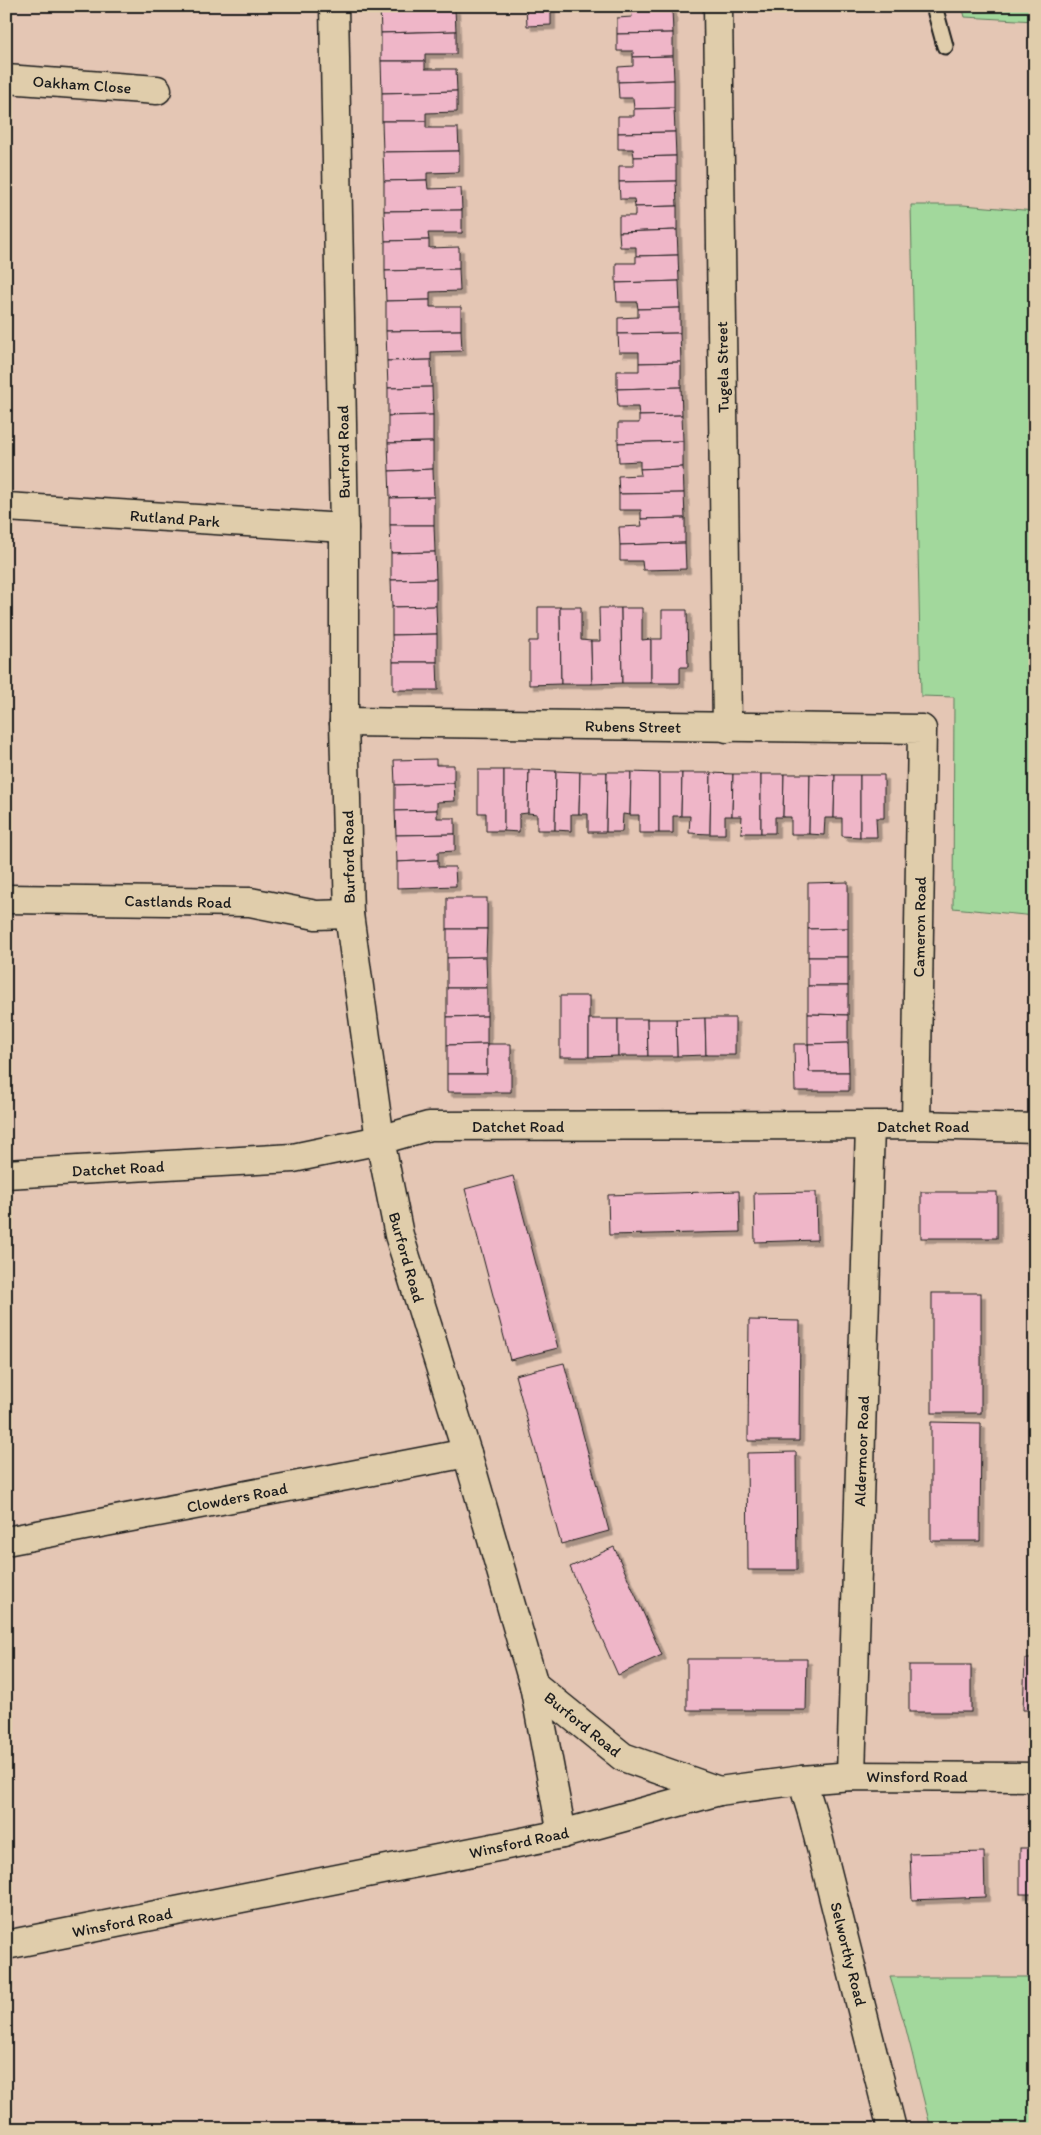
<svg xmlns="http://www.w3.org/2000/svg" width="1041" height="2135" font-family="Itim,sans-serif">
	<style>
		.green { fill: #a2d89c; stroke: #5f7a5c }
		.building { fill: #efb6c8; stroke: #1c1c1c; filter: url(#shadow) }
		.lines { fill: none; stroke-linecap: round; stroke-linejoin: round }
		.lane-casing { stroke: #1c1c1c; stroke-width: 19 }
		.street-casing { stroke: #1c1c1c; stroke-width: 31 }
		.lane { stroke: #e0cdab; stroke-width: 15 }
		.street { stroke: #e0cdab; stroke-width: 28 }
		.labels { text-anchor: middle; stroke-width: 5; stroke-linejoin: round; paint-order: stroke }
		.street-label { font-size: 16px; fill: #1c1c1c; stroke: #e0cdab }
	</style>
	<defs>
		<filter id="shadow"><feDropShadow dx="4.5" dy="4.5" stdDeviation="0" flood-color="#0004"/></filter>
	</defs>
	<rect width="100%" height="100%" fill="#e4c6b4"/>
	<filter id="ink" filterUnits="userSpaceOnUse"><feTurbulence type="fractalNoise" baseFrequency=".02" numOctaves="2"/><feDisplacementMap in="SourceGraphic" scale="10" xChannelSelector="R" yChannelSelector="G"/><feConvolveMatrix kernelMatrix="1 2 1 2 8 2 1 2 1" color-interpolation-filters="sRGB"/></filter>
	<g filter="url(#ink)">
		<g class="green">
			<path d="M962,6H1035V21L965,17Z"/>
			<path d="M911,205H963L1035,211V916L953,908L954,697L921,696Z"/>
			<path d="M890,1977H1035V2129H931L905,2025Z"/>
		</g>
		<g class="building">
			<path d="M380,6H424V9H455L456,31L381,33Z"/>
			<path d="M526,6H551V25L527,26Z"/>
			<path d="M631,6H672V9L631,10Z"/>
			<path d="M672,9L673,33L617,34V18L632,17L631,10Z"/>
			<path d="M456,31V54H425V61H381V33Z"/>
			<path d="M673,33V56L633,57V51H617V34Z"/>
			<path d="M673,56L674,80L618,82V67L633,66V57Z"/>
			<path d="M381,61H425V69H456L457,91L382,93Z"/>
			<path d="M674,80V108L634,109L633,98H619L618,82Z"/>
			<path d="M457,91V112L426,113V121H382V93Z"/>
			<path d="M674,108L675,132L618,133V116H634V109Z"/>
			<path d="M382,121H426V128H458L459,151L383,152Z"/>
			<path d="M675,132L676,156L634,157L633,149H618V133Z"/>
			<path d="M459,151V172L427,173V180L384,181L383,152Z"/>
			<path d="M676,156V181L619,182V166H634V157Z"/>
			<path d="M427,180L428,189L461,188L462,210L384,211V181Z"/>
			<path d="M676,181L677,206L635,207L634,199H620L619,182Z"/>
			<path d="M677,206V230L619,232V216H635V207Z"/>
			<path d="M462,210V233H428L429,240L385,241L384,211Z"/>
			<path d="M677,230L678,255L636,256V247H620L619,232Z"/>
			<path d="M429,240V248L459,247V269L385,271V241Z"/>
			<path d="M678,255L679,281L616,283V263H636V256Z"/>
			<path d="M459,269L460,291L430,292V300L386,301L385,271Z"/>
			<path d="M679,281L680,308L638,309L637,302H617L616,283Z"/>
			<path d="M430,300V307H461V330L386,331V301Z"/>
			<path d="M680,308V333L618,334V318L638,317V309Z"/>
			<path d="M461,330L462,351L431,352V360L387,361L386,331Z"/>
			<path d="M680,333L681,362L639,363V352H619L618,334Z"/>
			<path d="M431,360L432,387L388,388L387,361Z"/>
			<path d="M681,362V387L617,389V371H639V363Z"/>
			<path d="M432,387L433,415L388,416V388Z"/>
			<path d="M681,387L682,415L639,416L638,407H618L617,389Z"/>
			<path d="M433,415V442L388,443V416Z"/>
			<path d="M682,415L683,441L618,443V423H639V416Z"/>
			<path d="M683,441V467L640,469V461L619,462L618,443Z"/>
			<path d="M433,442V469L389,471L388,443Z"/>
			<path d="M683,467L684,493L619,494L618,476L641,475L640,469Z"/>
			<path d="M433,469L434,497L390,498L389,471Z"/>
			<path d="M684,493L685,518L641,519V510H619V494Z"/>
			<path d="M434,497V525H390V498Z"/>
			<path d="M685,518V543L620,545L619,527L642,526L641,519Z"/>
			<path d="M390,525H434L435,552L391,553Z"/>
			<path d="M685,543L686,569L643,570L642,561H620V545Z"/>
			<path d="M435,552L436,579L391,580V553Z"/>
			<path d="M436,579V606L392,607L391,580Z"/>
			<path d="M436,606L437,634L392,635V607Z"/>
			<path d="M538,607H560L561,684L529,685V641H538Z"/>
			<path d="M560,607H581V640L591,641L592,684H561Z"/>
			<path d="M599,608H621L622,683L592,684L591,641H600Z"/>
			<path d="M621,608H642V640L651,639V683H622Z"/>
			<path d="M662,610H687L688,667H680V683H651V639H662Z"/>
			<path d="M437,634V662H393L392,635Z"/>
			<path d="M393,662H437L438,690H393Z"/>
			<path d="M436,759V765H454V783L395,785L394,760Z"/>
			<path d="M478,770H504V831H486V813H478Z"/>
			<path d="M504,770H529L528,813L519,814V832L504,831Z"/>
			<path d="M529,770L556,771L555,830H537V814L528,813Z"/>
			<path d="M556,771L580,772L579,814H571V831L555,830Z"/>
			<path d="M580,772H607L606,832H588V814H579Z"/>
			<path d="M607,772H631L630,815L623,814L622,832H606Z"/>
			<path d="M631,772L659,773V833H639V815H630Z"/>
			<path d="M659,773H682L681,816H673V833H659Z"/>
			<path d="M682,773H711L710,834L689,833L690,816H681Z"/>
			<path d="M711,773L733,774L732,816H725V834H710Z"/>
			<path d="M733,774H761V833H741L742,816H732Z"/>
			<path d="M761,774H784L783,817H775V833H761Z"/>
			<path d="M784,774H810L809,834H791V817H783Z"/>
			<path d="M810,774L835,775L834,818H825L824,835L809,834Z"/>
			<path d="M835,775H860V837L842,836V818H834Z"/>
			<path d="M860,775H884V818H876L877,837H860Z"/>
			<path d="M454,783L455,801L437,802V810L395,811V785Z"/>
			<path d="M437,810V818H455V834L396,835L395,811Z"/>
			<path d="M455,834V851L438,852V860L397,862L396,835Z"/>
			<path d="M438,860V867H455L456,886L397,888V862Z"/>
			<path d="M848,882V928L808,929V883Z"/>
			<rect x="447" y="898" width="40" height="31"/>
			<path d="M848,928V957H808V929Z"/>
			<path d="M447,929H487L486,957L447,958Z"/>
			<path d="M486,957L487,988H447V958Z"/>
			<rect x="808" y="957" width="40" height="29"/>
			<path d="M808,986H848V1015L808,1014Z"/>
			<path d="M447,988H487V1016L447,1017Z"/>
			<rect x="560" y="996" width="29" height="61"/>
			<path d="M808,1014L848,1015V1043L808,1044Z"/>
			<path d="M487,1016V1044L447,1045V1017Z"/>
			<path d="M705,1018L706,1055L677,1056L676,1019Z"/>
			<path d="M705,1018H735V1055H706Z"/>
			<path d="M589,1019H618V1056L589,1057Z"/>
			<path d="M618,1019H647L648,1056H618Z"/>
			<path d="M647,1019H676L677,1056H648Z"/>
			<path d="M848,1043L849,1072H809L808,1044Z"/>
			<path d="M487,1044V1074H447V1045Z"/>
			<path d="M487,1044H511V1092H447V1074H487Z"/>
			<path d="M794,1044H808L809,1072H849V1091H795Z"/>
			<path d="M513,1176L558,1348L510,1360L465,1189Z"/>
			<path d="M739,1191L740,1232L609,1235L608,1195Z"/>
			<path d="M816,1192L817,1240L755,1242L754,1193Z"/>
			<rect x="921" y="1192" width="76" height="46"/>
			<rect x="932" y="1293" width="49" height="120"/>
			<path d="M749,1320L800,1321L799,1441H748Z"/>
			<path d="M564,1363L609,1531L561,1544L515,1375Z"/>
			<path d="M931,1422L981,1423L980,1541H931Z"/>
			<path d="M796,1452L797,1570H748L747,1453Z"/>
			<path d="M614,1547L662,1655L618,1675L570,1567Z"/>
			<path d="M687,1659H807L806,1710H687Z"/>
			<path d="M1025,1659H1035V1710H1023Z"/>
			<rect x="909" y="1665" width="62" height="47"/>
			<rect x="1020" y="1848" width="15" height="46"/>
			<path d="M984,1852L985,1897L912,1900L910,1854Z"/>
		</g>
		<g class="lines">
			<defs>
				<path id="lane" d="M934,6L945,46"/>
				<g id="street">
					<path d="M334,6L344,528V722L349,914L380,1140L399,1235L467,1453L534,1685L562,1834"/>
					<path d="M718,6L727,728"/>
					<path d="M6,79L157,90"/>
					<path d="M6,507L344,528"/>
					<path d="M344,722L922,729L916,1125"/>
					<path d="M6,899L250,902L316,915L349,914"/>
					<path d="M6,1174L293,1158L380,1140L429,1126L916,1125L1035,1128"/>
					<path d="M6,1541L467,1453"/>
					<path d="M534,1685L623,1757L719,1791"/>
					<path d="M851,1776L870,1126"/>
					<path d="M802,1780L813,1816L892,2129"/>
					<path d="M6,1945L562,1834L719,1791L802,1780L851,1776L1035,1777"/>
				</g>
			</defs>
			<use href="#lane" class="lane-casing"/>
			<use href="#street" class="street-casing"/>
			<use href="#lane" class="lane"/>
			<use href="#street" class="street"/>
		</g>
	</g>
	<g class="labels">
		<g class="street-label">
			<text transform="translate(82 84) rotate(4)" y="6">Oakham Close</text>
			<text transform="translate(722 367) rotate(-91)" y="6">Tugela Street</text>
			<text transform="translate(343 452) rotate(-91)" y="6">Burford Road</text>
			<text transform="translate(175 518) rotate(4)" y="6">Rutland Park</text>
			<text transform="translate(633 726) rotate(1)" y="6">Rubens Street</text>
			<text transform="translate(348 857) rotate(-91)" y="6">Burford Road</text>
			<text transform="translate(178 901) rotate(1)" y="6">Castlands Road</text>
			<text transform="translate(919 927) rotate(-89)" y="6">Cameron Road</text>
			<text x="518" y="1132">Datchet Road</text>
			<text x="923" y="1132">Datchet Road</text>
			<text transform="translate(118 1168) rotate(-3)" y="6">Datchet Road</text>
			<text transform="translate(407 1257) rotate(74)" y="6">Burford Road</text>
			<text transform="translate(861 1451) rotate(-88)" y="6">Aldermoor Road</text>
			<text transform="translate(237 1497) rotate(-11)" y="6">Clowders Road</text>
			<text transform="translate(583 1724) rotate(39)" y="6">Burford Road</text>
			<text x="917" y="1782">Winsford Road</text>
			<text transform="translate(519 1842) rotate(-12)" y="6">Winsford Road</text>
			<text transform="translate(122 1922) rotate(-11)" y="6">Winsford Road</text>
			<text transform="translate(849 1954) rotate(76)" y="6">Selworthy Road</text>
		</g>
	</g>
	<rect width="1041" height="2135" fill="none" stroke="#e0cdab" stroke-width="25"/>
	<rect x="12" y="12" width="1016" height="2110" fill="none" stroke="#1c1c1c" stroke-width="2" filter="url(#ink)"/>
</svg>
